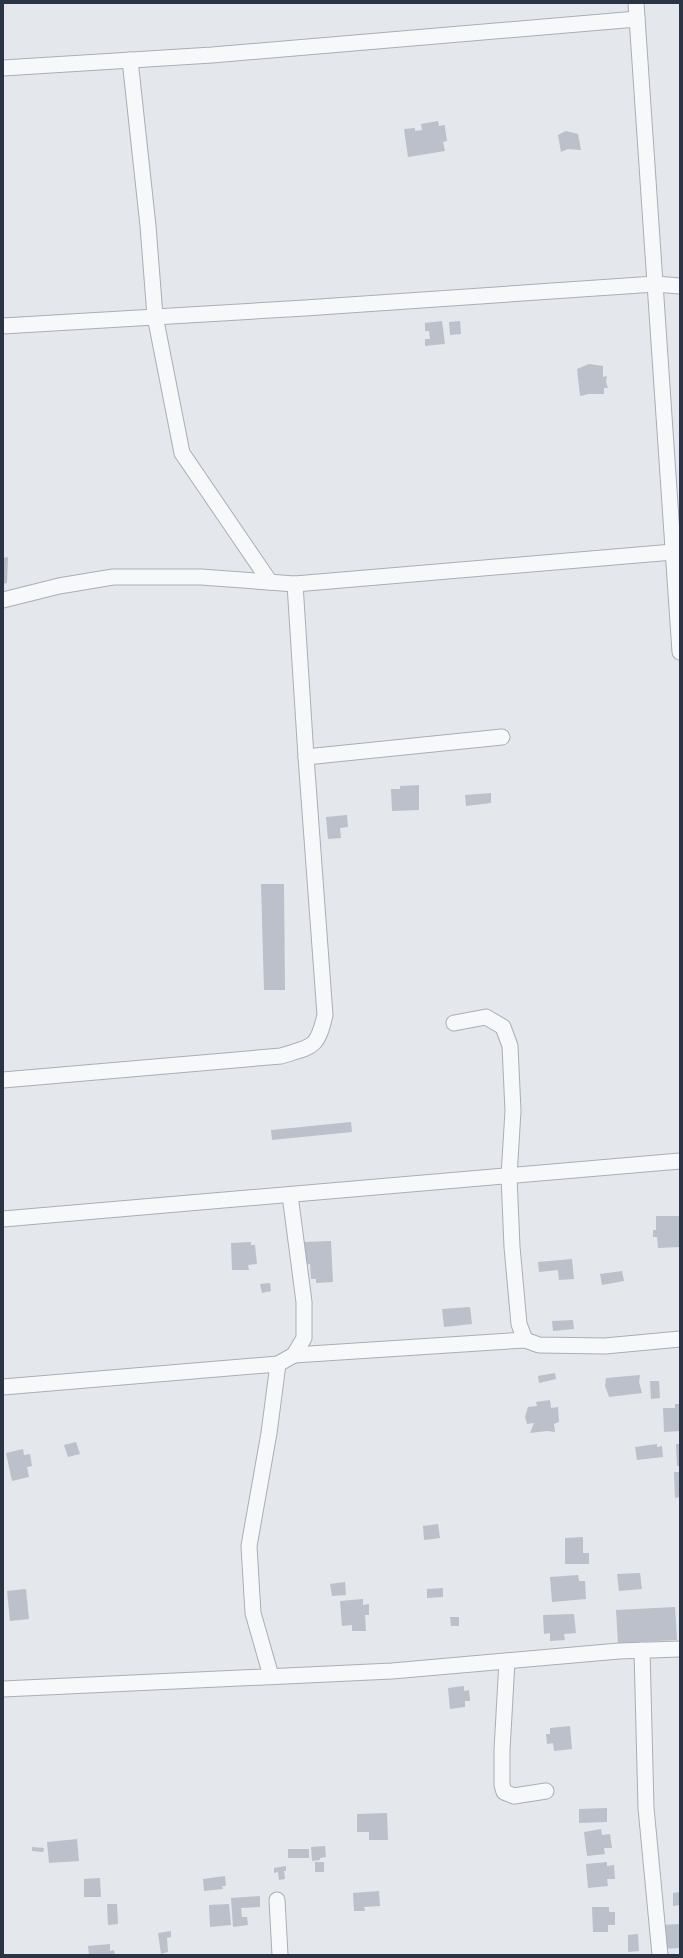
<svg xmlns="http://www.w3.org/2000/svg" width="683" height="1958" font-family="'Work Sans',sans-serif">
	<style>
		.building { fill: #bbc0ca }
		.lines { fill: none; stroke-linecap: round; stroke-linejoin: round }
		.minor-casing { stroke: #a9aeb7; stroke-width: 17 }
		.minor { stroke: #f7f8fa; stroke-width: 15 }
	</style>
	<rect width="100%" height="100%" fill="#e4e7ec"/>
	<g class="building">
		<path d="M438,121L439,126L445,125V128L447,141L443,142L445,151L408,157L404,129L415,128V131L422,130L421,124Z"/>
		<path d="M566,131L578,134L581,150L568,149L561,152L558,135Z"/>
		<path d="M442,321L445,344L425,346V339H430L429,331H425V323Z"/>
		<path d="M460,321L461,334L450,335L449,322Z"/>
		<path d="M589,364L603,366V377L607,376L606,382L608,388H604V394H589L580,396L577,369Z"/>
		<path d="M8,557L7,583L3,584V558Z"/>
		<path d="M419,785V810L392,811L391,789H400V786Z"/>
		<path d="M491,793V803L466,806L465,795Z"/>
		<path d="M347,815L348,827L340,828L341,838L328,839L326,817Z"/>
		<path d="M261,884H284L285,990H264Z"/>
		<path d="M351,1122L352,1132L272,1140L271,1130Z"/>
		<path d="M656,1216H679V1247L658,1248L657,1237H653V1230H656Z"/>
		<path d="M331,1241L333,1282L316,1283V1279H311L310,1264L305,1265L304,1242Z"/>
		<path d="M251,1242V1245H255L257,1264L248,1265L249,1270H232L231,1243Z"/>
		<path d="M572,1259L574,1279L559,1280L558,1270L539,1272L538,1262Z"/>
		<path d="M622,1271L624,1281L602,1285L600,1274Z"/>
		<path d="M270,1283L271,1291L262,1293L260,1284Z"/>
		<path d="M470,1307L472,1324L444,1327L442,1309Z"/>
		<path d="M573,1320L574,1329L553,1331L552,1321Z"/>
		<path d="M555,1373L556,1379L539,1383L538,1376Z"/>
		<path d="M640,1375L639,1382L642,1393L609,1397L605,1386L606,1378Z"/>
		<path d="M650,1381H659L660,1398L651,1399Z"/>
		<path d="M550,1400L551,1408L558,1407L559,1422L554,1424L555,1432L547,1431L530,1433L534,1423L527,1424L525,1417L528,1407L537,1406L536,1402Z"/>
		<path d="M675,1404H680V1431L664,1432L663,1408H675Z"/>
		<path d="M76,1442L80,1454L68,1457L64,1445Z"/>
		<path d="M657,1444V1447L662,1446L663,1457L637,1460L635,1447Z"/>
		<path d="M676,1444H680V1466H677Z"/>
		<path d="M23,1449L24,1455L30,1454L32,1466L27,1467L29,1477L12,1481L6,1453Z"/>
		<path d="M674,1472H680V1497L675,1498Z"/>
		<path d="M438,1524L440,1538L424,1540L423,1526Z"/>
		<path d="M583,1537V1553H589V1564H565V1538Z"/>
		<path d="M640,1573L642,1589L619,1591L617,1574Z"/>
		<path d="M578,1575L579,1581H585L586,1599L552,1602L550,1577Z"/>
		<path d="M345,1582L346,1595L332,1596L330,1584Z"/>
		<path d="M443,1588V1597L427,1598V1589Z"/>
		<path d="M26,1589L29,1619L10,1621L7,1591Z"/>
		<path d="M363,1599V1605L369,1604V1615H365L366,1631H352V1625L342,1626L340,1601Z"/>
		<path d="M675,1607L677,1640L618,1643L616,1610Z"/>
		<path d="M574,1614L576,1633L564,1634L565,1640L550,1641V1633L544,1634L543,1615Z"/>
		<path d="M450,1617H459V1626H451Z"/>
		<path d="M464,1686V1691L469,1690L470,1701H465V1707L450,1709L448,1688Z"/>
		<path d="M570,1726L572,1749L554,1751L553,1743L547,1744L546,1734H550V1728Z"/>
		<path d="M607,1808V1822L579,1823V1809Z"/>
		<path d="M387,1813L388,1840H369V1832H357V1814Z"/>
		<path d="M601,1829L602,1835L610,1834L612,1848H604L605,1854L587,1856L584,1832Z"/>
		<path d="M77,1839L79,1861L49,1863L47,1842Z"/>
		<path d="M325,1846L326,1857L320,1858V1860L312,1861L311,1847Z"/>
		<path d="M32,1847L44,1848L43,1852L32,1851Z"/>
		<rect x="288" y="1849" width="21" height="9"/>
		<rect x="315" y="1862" width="9" height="10"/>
		<path d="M607,1862V1866L614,1865L615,1879H607L608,1886L588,1888L586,1864Z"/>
		<path d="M286,1866V1871H284L285,1879L279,1880L278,1872L274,1873V1868Z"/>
		<path d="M225,1876L226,1886H222L223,1889L204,1891L203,1879Z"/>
		<path d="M100,1878L101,1897H84V1879Z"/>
		<path d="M379,1891L380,1906L364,1907L365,1911H354L353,1893Z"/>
		<path d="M680,1892V1905L673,1906V1893Z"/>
		<path d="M260,1896V1907L241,1908L242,1917H247L248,1925L233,1927L231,1898Z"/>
		<path d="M107,1904H117L118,1924L108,1925Z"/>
		<path d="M229,1904L231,1925L210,1927L209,1905Z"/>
		<path d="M592,1907H609V1912H615V1925H608V1932H593Z"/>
		<path d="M680,1924V1948L663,1949L661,1925Z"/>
		<path d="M171,1931V1937L167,1938L168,1952L161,1954L158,1933Z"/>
		<path d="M638,1934L639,1951L628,1952V1935Z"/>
		<path d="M110,1944V1951L114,1950L115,1955H89L88,1946Z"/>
	</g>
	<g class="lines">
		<defs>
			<g id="minor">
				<path d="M636,3L680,652"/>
				<path d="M130,60L148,226L155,316L182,453L270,582"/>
				<path d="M3,68L212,55L637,19"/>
				<path d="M3,326L305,308L655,284L680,286"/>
				<path d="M3,600L59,586L113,577H201L295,584L673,552"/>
				<path d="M306,757L502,737"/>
				<path d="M454,1023L486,1017L503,1027L510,1046L513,1111L509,1176L512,1247L519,1324L525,1340"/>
				<path d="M3,1080L281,1056C313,1046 317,1049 325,1015L306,757L295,584"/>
				<path d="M3,1219L680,1161"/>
				<path d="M294,1355L525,1340L539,1345L605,1346L680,1339"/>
				<path d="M3,1387L278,1364L294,1355L304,1338V1302L290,1195"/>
				<path d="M642,1650L646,1808L660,1955"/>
				<path d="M507,1661L502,1750V1785L504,1792L514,1796L546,1791"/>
				<path d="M271,1676L253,1613L249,1546L269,1433L278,1364"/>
				<path d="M3,1689L392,1671L619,1651L680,1649"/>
				<path d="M277,1900L280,1955"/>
			</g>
		</defs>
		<use href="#minor" class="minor-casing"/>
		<use href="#minor" class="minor"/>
	</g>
	<rect width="683" height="1958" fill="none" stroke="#2b3445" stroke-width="8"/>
</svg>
